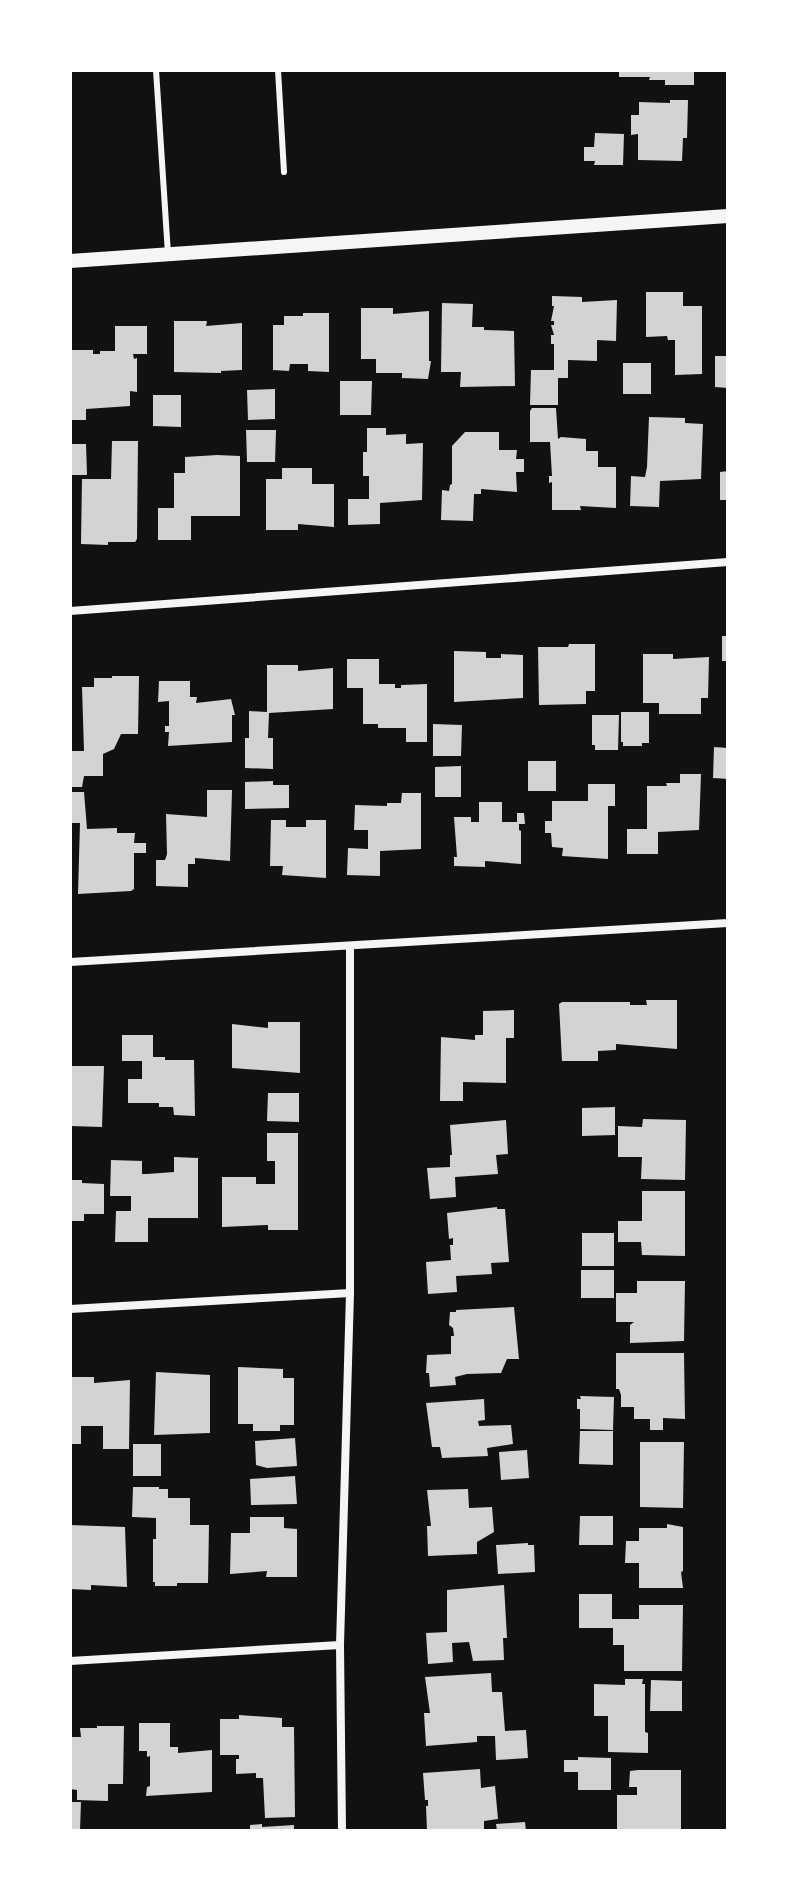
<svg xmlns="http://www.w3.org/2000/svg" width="798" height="1901" font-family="Commissioner,sans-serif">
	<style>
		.building { fill: #d3d3d3 }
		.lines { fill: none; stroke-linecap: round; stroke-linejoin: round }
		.service { stroke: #f5f5f5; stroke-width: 6 }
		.minor { stroke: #f5f5f5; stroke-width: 8 }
		.tertiary { stroke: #f5f5f5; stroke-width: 14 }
	</style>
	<rect width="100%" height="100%" fill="#111"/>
	<g class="building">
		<path d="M619,70H694V85H665V80H649L650,77H619Z"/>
		<path d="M670,100H688L687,138H683L682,161L638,160V134L631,135V115H639V102L670,103Z"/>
		<path d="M595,133L624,134L623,165H594L595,161H584V147H594Z"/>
		<path d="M646,292H683V306H702V374L675,375V340H668L667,336L646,337Z"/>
		<path d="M552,296L582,297V302L617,300L616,341L597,340V361L568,360V378H558V405H530L531,370H554V344H551V335H554L551,325H554V321H551L554,306H552Z"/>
		<path d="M442,303L473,304L472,327H484V330L514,331L515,386L460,387L461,372H441Z"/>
		<path d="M361,308H393V314L429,311V361H431L428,379L402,378V373H376V359H361Z"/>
		<path d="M303,313H329V372L308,371V364H290L289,371L273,370V325H284V316H303Z"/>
		<path d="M174,321H207L206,326L242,323V370L221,371V373L174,372Z"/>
		<path d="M115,326H147V354H133L134,359L137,358V392L130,391V406L86,409V420H70V350H93V354H100V351H115Z"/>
		<path d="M715,356H728V388L715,387Z"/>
		<rect x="623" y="363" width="28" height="31"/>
		<path d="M340,381H372L371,415H340Z"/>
		<path d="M275,389V419L248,420L247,390Z"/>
		<path d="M153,395H181V427L153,426Z"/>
		<path d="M532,408H556L558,439L561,437L586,439V451H598V467H616V508L580,506L581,510H552V482L549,483V476H552L550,442H530V411Z"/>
		<path d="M649,417L685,418V423L703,424L701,479L660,481L659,507L630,506L631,476L645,477L647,467Z"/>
		<path d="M367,428H386V435L406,434V444L423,443L422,500L380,503V524L348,525V499H369V476H363V452H367Z"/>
		<path d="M246,430H276L275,462H247Z"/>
		<path d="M465,432H499V450H517L516,459H524V472H516L517,492L481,489V494H474L473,521L441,520L442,490L449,491L450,485L452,484V446Z"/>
		<path d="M112,441H138L137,539L135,542H108V545L81,544L82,479H111Z"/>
		<path d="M70,444H86L87,475H70Z"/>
		<path d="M217,455L240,456V516H191V540H158V508H174V473H185V457Z"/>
		<path d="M282,468H312V484H334V527L298,524V530H266V479H282Z"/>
		<path d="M728,471V500H720V472Z"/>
		<rect x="722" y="636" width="6" height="25"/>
		<path d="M569,644H595V691H586V704L539,705L538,647H568Z"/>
		<path d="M454,651L486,652V658H501V654L523,655V698L454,702Z"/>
		<path d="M643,654H673V659L709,657L708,698H701V714H659V703H643Z"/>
		<path d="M347,659H379V684H395V688H401V685L427,684V742H406V728H378V724H363V688H347Z"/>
		<path d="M267,665H298V671L333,668V709L269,713L268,738H273V769L245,768V738H249V711L267,712Z"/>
		<path d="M112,676H139L138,734H121L114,749L103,754V776H84L82,787H70V751H84L82,687H94V678H112Z"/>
		<path d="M159,681H190V697H197L196,703L231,699L235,715H232V742L168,746L169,732H165V726H169V701L158,702Z"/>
		<path d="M621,712H649V743H642V746H623V742H621Z"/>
		<path d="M592,715H619L618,750H595V745H592Z"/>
		<path d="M433,724L462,725L461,756H433Z"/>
		<path d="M714,747L728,748V779L713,778Z"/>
		<rect x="528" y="761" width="28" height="30"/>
		<path d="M461,766V797H435V767Z"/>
		<path d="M680,774H701L699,830L658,832V854H627V829H647V786H667L666,783H680Z"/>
		<path d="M273,781V785H289V808L245,809V782Z"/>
		<path d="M588,784H615V806H608V859L562,856L563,848L552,847L551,833H545V821H552V801H588Z"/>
		<path d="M207,790H232L230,861L195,858V864H188V887L156,886V860H165L167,854L166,814L207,817Z"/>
		<path d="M70,792H84L87,829L117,828V833H135L134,843H146V853H134V889L131,891L78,894L80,823H70Z"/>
		<path d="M402,793H421V849L380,851V876L347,875L348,848L368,849V830H354L355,805L387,806V803H401Z"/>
		<path d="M479,802H502V822H517V813H524L525,824H519V830L521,831V864L485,861V867L454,866V857H457L454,817H471V822H479Z"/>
		<path d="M271,820H286V827H306V820H326V878L282,875L283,866H270Z"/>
		<path d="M646,1000H677V1049L616,1044V1050L598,1051V1061H562L559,1004L562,1002H630V1005H647Z"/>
		<path d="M514,1010V1038H506V1083L463,1082V1101H440L441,1037L475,1040V1035H483V1011Z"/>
		<path d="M268,1022H300V1073L232,1068V1024L268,1028Z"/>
		<path d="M122,1035H153V1057H165V1060H194L195,1116L174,1115L173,1107H159V1103H128V1079H142V1061H122Z"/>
		<path d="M70,1066H104L102,1127L70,1126Z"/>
		<path d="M268,1093H299V1122L267,1121Z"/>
		<path d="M615,1107V1135L582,1136V1108Z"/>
		<path d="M643,1119L686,1120L685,1180L641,1179L642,1157H618V1126L642,1127Z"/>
		<path d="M506,1120L508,1154L496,1155L498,1174L455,1177L456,1197L430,1199L427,1168L450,1167V1155H452L450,1125Z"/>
		<path d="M267,1133H298V1230H268V1225L222,1227V1177H256V1184H275V1161H267Z"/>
		<path d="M174,1157L198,1158V1218H148V1242H115L116,1211H131V1196H110L111,1160L142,1161V1174H147L174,1172Z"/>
		<path d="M70,1180H82V1183L104,1184V1214H84V1221H70Z"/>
		<path d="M642,1191H685V1256L642,1255L641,1242H618V1221H642Z"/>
		<path d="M497,1207V1209H505L509,1262L491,1263L492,1274L456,1276L457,1292L428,1294L426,1262L451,1260L450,1245H453V1238L449,1239L447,1213Z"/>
		<rect x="582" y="1233" width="32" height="33"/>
		<rect x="581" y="1270" width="33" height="28"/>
		<path d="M637,1281H685L684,1341L630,1343V1325L634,1322H616V1293H637Z"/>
		<path d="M514,1307L519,1359H507L501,1373L467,1374L455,1377L456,1385L430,1387L429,1373H426L427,1355L451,1354V1336H454L453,1328L449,1325L450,1312H456V1310Z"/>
		<path d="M616,1353H684L685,1419L663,1418V1430H650V1419H634V1407H621V1395L619,1389H616Z"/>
		<path d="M238,1367L283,1369V1378H294V1425H280V1431H253V1424H238Z"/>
		<path d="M156,1372L210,1375V1433L154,1435Z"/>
		<path d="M70,1377H94V1383L130,1380L129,1449H103V1426H81V1444H70Z"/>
		<path d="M580,1396L614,1397L613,1430L580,1429V1409H577V1399H581Z"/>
		<path d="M484,1399L485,1420L478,1421L479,1426L511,1425L513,1444L487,1448L488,1456L442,1458L440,1447H432L426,1403Z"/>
		<path d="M580,1431H613V1465L579,1464Z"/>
		<path d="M295,1438L297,1466L267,1468L256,1465L255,1441Z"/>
		<path d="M640,1442H684L683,1508L640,1507Z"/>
		<rect x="133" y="1444" width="28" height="32"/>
		<path d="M527,1450L529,1478L501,1480L499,1452Z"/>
		<path d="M295,1476L297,1504L251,1505L250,1479Z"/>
		<path d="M133,1487H159V1489H168V1498H190V1525H209L208,1583H177V1586H155V1582H153V1539H156V1518L132,1517Z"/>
		<path d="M468,1489L469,1508L492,1507L494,1532L477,1542V1554L428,1556L427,1526H431L427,1490Z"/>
		<path d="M580,1516H613V1545H579Z"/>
		<path d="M250,1517H284V1528L297,1529V1577H266L267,1571L230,1574L231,1533H250Z"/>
		<path d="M667,1524L683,1527V1571L681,1572L683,1588H639V1563H625L626,1541H639V1528H667Z"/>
		<path d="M70,1525L125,1527L127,1587L91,1585V1590L70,1589Z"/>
		<path d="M528,1543V1545H534L535,1572L498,1574L496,1545Z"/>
		<path d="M504,1585L507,1638H503L504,1660L473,1661L469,1642L452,1643L453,1662L428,1664L426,1633L447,1632V1590Z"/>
		<path d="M579,1594H612V1619H639V1605H683L682,1671H624V1645H613V1628H579Z"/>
		<path d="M491,1673L492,1692H502L505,1731L526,1730L528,1758L496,1760L495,1736H477V1742L426,1746L424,1713H430L425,1677Z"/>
		<path d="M625,1679H643L642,1684H645V1732L648,1733V1753L608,1752V1716H594V1684L625,1685Z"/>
		<path d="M651,1680L682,1681V1711H650Z"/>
		<path d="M239,1715L282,1718V1727H294L295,1817L265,1818L263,1778H256V1773L236,1774V1759H239V1755H220V1719H239Z"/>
		<path d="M139,1723H170V1747H178V1753L212,1750V1792L146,1796L147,1787L150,1786V1756L147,1757V1751H139Z"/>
		<path d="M97,1726H124L123,1784H108V1801L77,1800V1790L70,1789V1737H81L80,1728H97Z"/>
		<path d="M578,1757L611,1758V1790H578V1772H564V1760H578Z"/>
		<path d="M480,1769L481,1788L495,1786L498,1819L484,1821V1830L427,1831L426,1806H428V1800H425L423,1773Z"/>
		<path d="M638,1770H681V1831H617V1795H637V1787H629L630,1771Z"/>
		<path d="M70,1802H81L80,1830H70Z"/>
		<path d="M525,1822L526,1831H497L496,1824Z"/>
		<path d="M262,1824V1827L294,1825V1831H250V1825Z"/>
	</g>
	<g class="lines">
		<g class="service">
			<path d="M156,70L168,254"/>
			<path d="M278,70L284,172"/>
		</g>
		<g class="minor">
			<path d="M70,611L728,562"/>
			<path d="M70,962L728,923"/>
			<path d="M70,1309L350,1293"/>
			<path d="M70,1661L340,1645"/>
			<path d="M342,1831L340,1645L350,1293V947"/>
		</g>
		<path class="tertiary" d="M70,261L728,216"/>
	</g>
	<rect width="798" height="1901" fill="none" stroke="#ffffff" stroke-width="144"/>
</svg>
